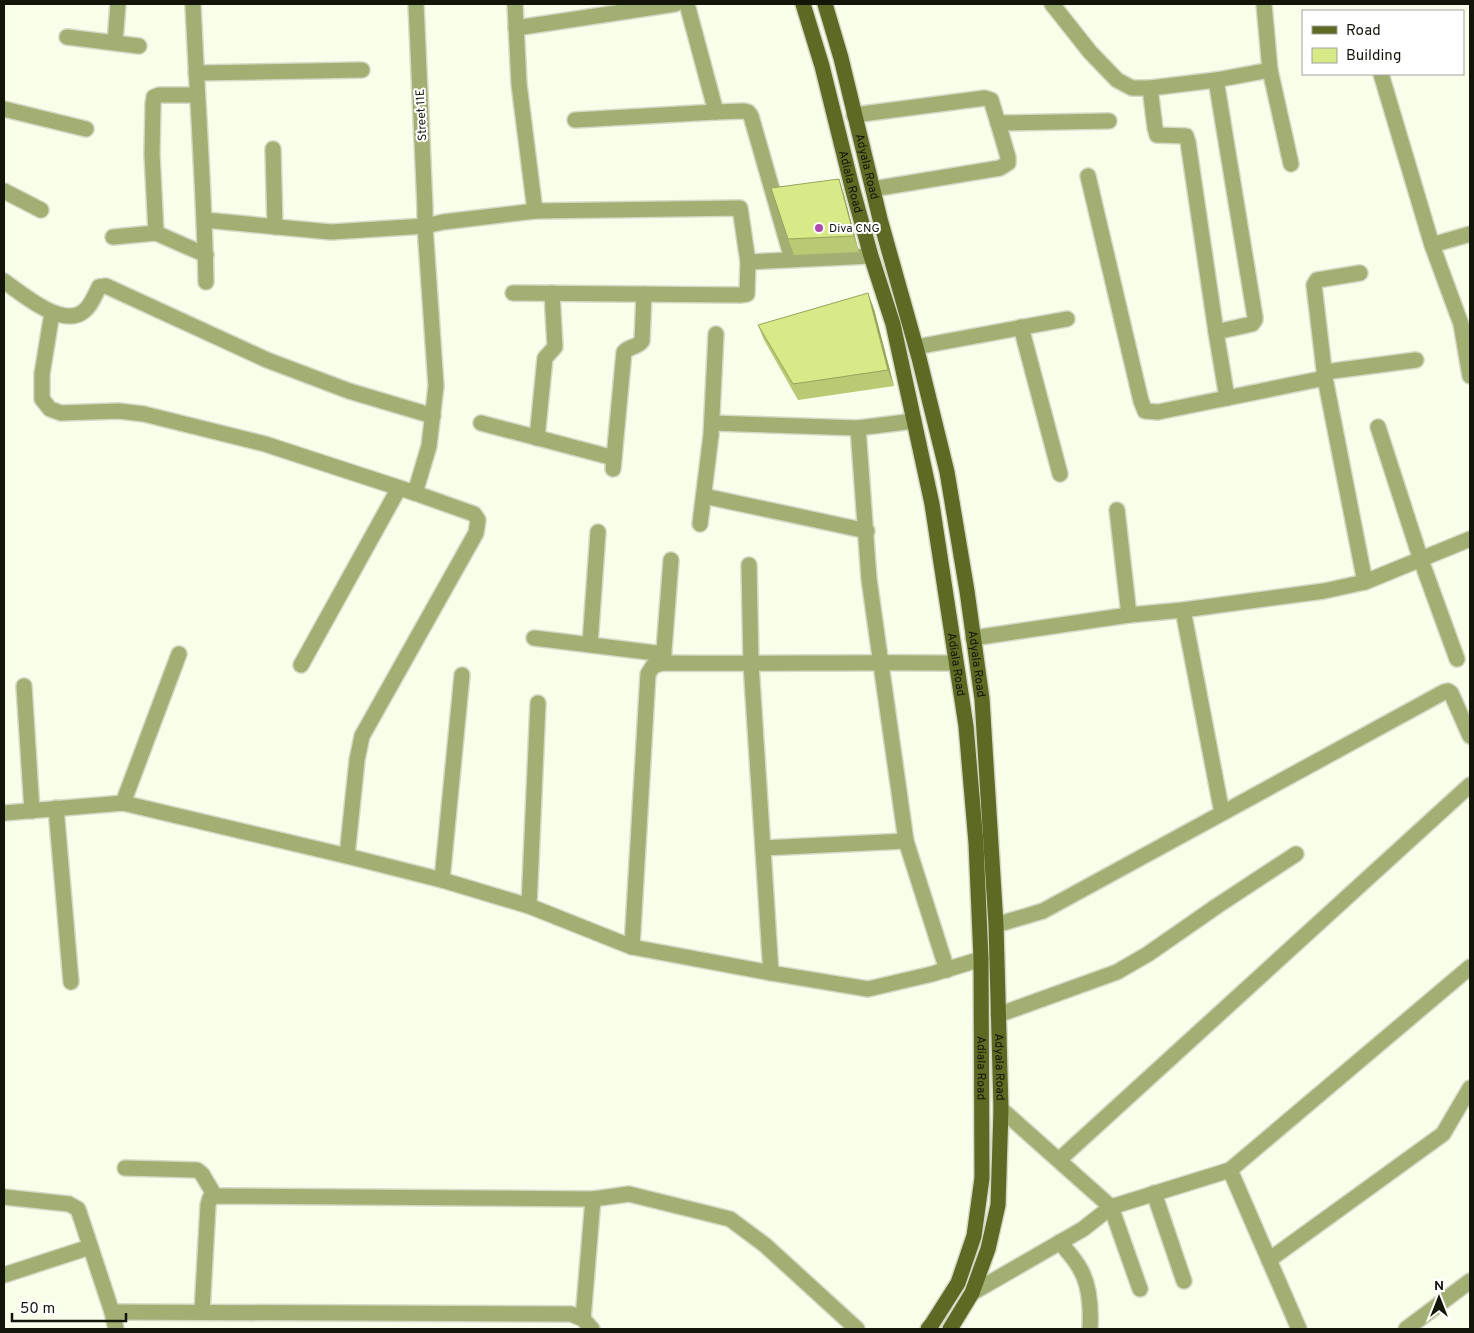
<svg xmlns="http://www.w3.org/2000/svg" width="1474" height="1333" font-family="Overpass,sans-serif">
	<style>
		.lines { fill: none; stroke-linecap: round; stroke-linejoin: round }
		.minor-casing { stroke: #d4d9c6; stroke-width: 18 }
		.major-casing { stroke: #d4d9c6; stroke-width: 18 }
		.minor { stroke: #a2af72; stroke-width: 15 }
		.major { stroke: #5e6923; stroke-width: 15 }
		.wall { fill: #b9c974 }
		.shaded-wall { fill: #96a45e }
		.building { fill: #d7ea87; stroke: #96a45e }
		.poi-dot { fill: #af49ae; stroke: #fff; stroke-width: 2 }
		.labels { text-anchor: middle; stroke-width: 4; stroke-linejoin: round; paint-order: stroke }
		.street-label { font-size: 12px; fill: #131509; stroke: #fff }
		.poi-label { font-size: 12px; fill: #131509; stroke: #fff; text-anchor: start }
	</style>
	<rect width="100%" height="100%" fill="#f9feea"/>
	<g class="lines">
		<defs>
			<g id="minor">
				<path d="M193,4C197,96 204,189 206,282"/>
				<path d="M515,4L519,84L535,211"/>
				<path d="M687,4L716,112"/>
				<path d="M1052,4L1090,52L1117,80L1132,88H1150L1216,80L1270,70"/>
				<path d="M1264,4L1270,70L1291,164"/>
				<path d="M516,28L675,4"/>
				<path d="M67,37L139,46"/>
				<path d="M115,42L118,4"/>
				<path d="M196,73L362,70"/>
				<path d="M1381,74L1432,245L1461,324L1470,376"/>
				<path d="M1150,88L1155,128L1157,135L1186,136L1188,142L1216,332L1227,398"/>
				<path d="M4,109L86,129"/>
				<path d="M854,115L985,98L991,100L998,123L1109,121"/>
				<path d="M575,120L716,112L744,111L748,112L751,116L792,259"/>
				<path d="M273,149L275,227"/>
				<path d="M1088,176L1141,401L1145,411L1158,412L1325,378"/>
				<path d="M873,189L1000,168L1008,163V157L998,123"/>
				<path d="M4,191L41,210"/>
				<path d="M205,220L331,232L425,226L443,222L535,211L740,208L748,262L747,294L740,295L513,293"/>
				<path d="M156,233L152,154L153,104L154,97L159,95H197"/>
				<path d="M113,237L156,233L206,255"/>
				<path d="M1432,245L1470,234"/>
				<path d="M748,262L871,256"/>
				<path d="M1360,273L1317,280L1314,285L1325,378L1365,582"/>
				<path d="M4,281C22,294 63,329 84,311C91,306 95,295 99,287L106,286L267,360L349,391L433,416"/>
				<path d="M52,313L42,374V399L50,409L61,413L119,411L144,414L265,444L415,493L474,514L478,520L476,533L362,736L357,760L347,856"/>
				<path d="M1021,327L1060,474"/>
				<path d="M1216,332L1252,324L1255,320V317L1216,80"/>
				<path d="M916,347L1067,319"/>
				<path d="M1325,372L1416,360"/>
				<path d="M481,423L614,458"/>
				<path d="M712,423L858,428L914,421"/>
				<path d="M1378,427L1421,560L1457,659"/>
				<path d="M858,428L869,579L906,841L947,970"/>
				<path d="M537,438L545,358L555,347L552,293"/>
				<path d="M613,469L624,352C631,345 637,348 642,341L644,294"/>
				<path d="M415,493L429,446L436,386L425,226V208L416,4"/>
				<path d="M704,496L867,531"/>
				<path d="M1117,510L1129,615"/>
				<path d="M700,524L711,435L716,334"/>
				<path d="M749,565L751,664L771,973"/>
				<path d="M1183,610L1222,813"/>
				<path d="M534,638L664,654"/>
				<path d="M973,638L1129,615L1183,610L1324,591L1365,582L1470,539"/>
				<path d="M590,644L598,532"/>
				<path d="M663,663L671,560"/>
				<path d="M301,665L399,488"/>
				<path d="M24,686L32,811"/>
				<path d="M123,803L179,654"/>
				<path d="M56,808L71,982"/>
				<path d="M4,813L123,803L347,856L442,880L529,906L632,947L771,973L868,989L932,974L981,959"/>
				<path d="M763,848L906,841"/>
				<path d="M442,880L462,675"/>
				<path d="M529,906L538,703"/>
				<path d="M996,925L1043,911L1444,692L1448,691L1451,693L1470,736"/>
				<path d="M632,947L648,674L653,666L663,663C761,664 858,662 956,663"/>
				<path d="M998,1015L1117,972L1148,954L1217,906L1296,854"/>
				<path d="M1001,1109L1111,1207L1140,1289"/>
				<path d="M1060,1159L1470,785"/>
				<path d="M125,1168L197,1170L202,1174L215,1196"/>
				<path d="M1230,1170L1470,967"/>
				<path d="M1154,1193L1184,1281"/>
				<path d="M4,1197L69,1204L78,1209L112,1312L116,1329"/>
				<path d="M1060,1242C1066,1250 1074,1258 1079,1267C1090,1284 1091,1310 1090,1329"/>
				<path d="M1269,1260L1443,1134L1470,1088"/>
				<path d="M4,1275L90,1247"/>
				<path d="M972,1293L1083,1229L1111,1207L1230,1170L1299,1329"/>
				<path d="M112,1312L571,1314L583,1319L592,1329"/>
				<path d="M202,1312L208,1205L210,1198L215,1196L593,1199L629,1194L730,1219L765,1245L857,1329"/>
				<path d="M583,1319L593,1199"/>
				<path d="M1406,1329L1470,1281"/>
			</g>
			<g id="major">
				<path id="s1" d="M803,4L822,66L853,191L871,256L893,324L932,504L966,726L976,843L981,959L982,1178L974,1236L958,1283L932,1324L928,1329"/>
				<path id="s2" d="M825,4L841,58L880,219L919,358L947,472L967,591L982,699L996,925L1001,1109L998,1205L988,1249L972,1293L950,1329"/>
			</g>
		</defs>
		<use href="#minor" class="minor-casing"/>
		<use href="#major" class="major-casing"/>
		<use href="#minor" class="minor"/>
		<use href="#major" class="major"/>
	</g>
	<g class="wall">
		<path d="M839,179L844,195L859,252L794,255L788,239Z"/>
		<path d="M874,309L894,386L798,400L764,340L758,325Z"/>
	</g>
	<g class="shaded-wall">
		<path d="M839,179L844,195L859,252L854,236Z"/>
		<path d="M868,293L874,309L894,386L888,370Z"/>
	</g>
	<g class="building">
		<path d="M839,179L854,236L788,239L771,188Z"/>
		<path d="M868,293L888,370L793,384L758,325Z"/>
	</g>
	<circle class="poi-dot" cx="819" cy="228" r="5"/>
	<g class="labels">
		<g class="street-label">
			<text transform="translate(421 115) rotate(-93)" y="4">Street 11E</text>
			<text dy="4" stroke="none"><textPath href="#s2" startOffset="168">Adyala Road</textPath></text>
			<text dy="4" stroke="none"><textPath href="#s1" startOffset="184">Adiala Road</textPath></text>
			<text dy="4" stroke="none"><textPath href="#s2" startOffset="678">Adyala Road</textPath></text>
			<text dy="4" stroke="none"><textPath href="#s1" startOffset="679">Adiala Road</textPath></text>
			<text dy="4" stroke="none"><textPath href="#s2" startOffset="1082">Adyala Road</textPath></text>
			<text dy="4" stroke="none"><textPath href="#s1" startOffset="1084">Adiala Road</textPath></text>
		</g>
		<g class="poi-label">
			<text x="829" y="232">Diva CNG</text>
		</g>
	</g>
	<rect width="1474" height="1333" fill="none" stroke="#131509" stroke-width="10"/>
	<rect x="1302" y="10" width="162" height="65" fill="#ffffff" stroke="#a1a19d"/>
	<rect x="1312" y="26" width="25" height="8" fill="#5e6923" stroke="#a1a19d"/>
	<text x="1346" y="35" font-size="15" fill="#131509">Road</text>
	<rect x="1312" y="48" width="25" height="15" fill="#d7ea87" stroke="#a1a19d"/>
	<text x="1346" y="60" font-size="15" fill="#131509">Building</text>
	<g transform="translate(1439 1298)" stroke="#ffffff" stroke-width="4" paint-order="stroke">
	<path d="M0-4L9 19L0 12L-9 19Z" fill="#131509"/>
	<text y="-8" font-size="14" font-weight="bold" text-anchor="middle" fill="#131509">N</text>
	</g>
	<path d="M12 1313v8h114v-8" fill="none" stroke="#131509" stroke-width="2.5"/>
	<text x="20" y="1313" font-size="15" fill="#131509" stroke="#ffffff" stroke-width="4" paint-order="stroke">50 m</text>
</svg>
